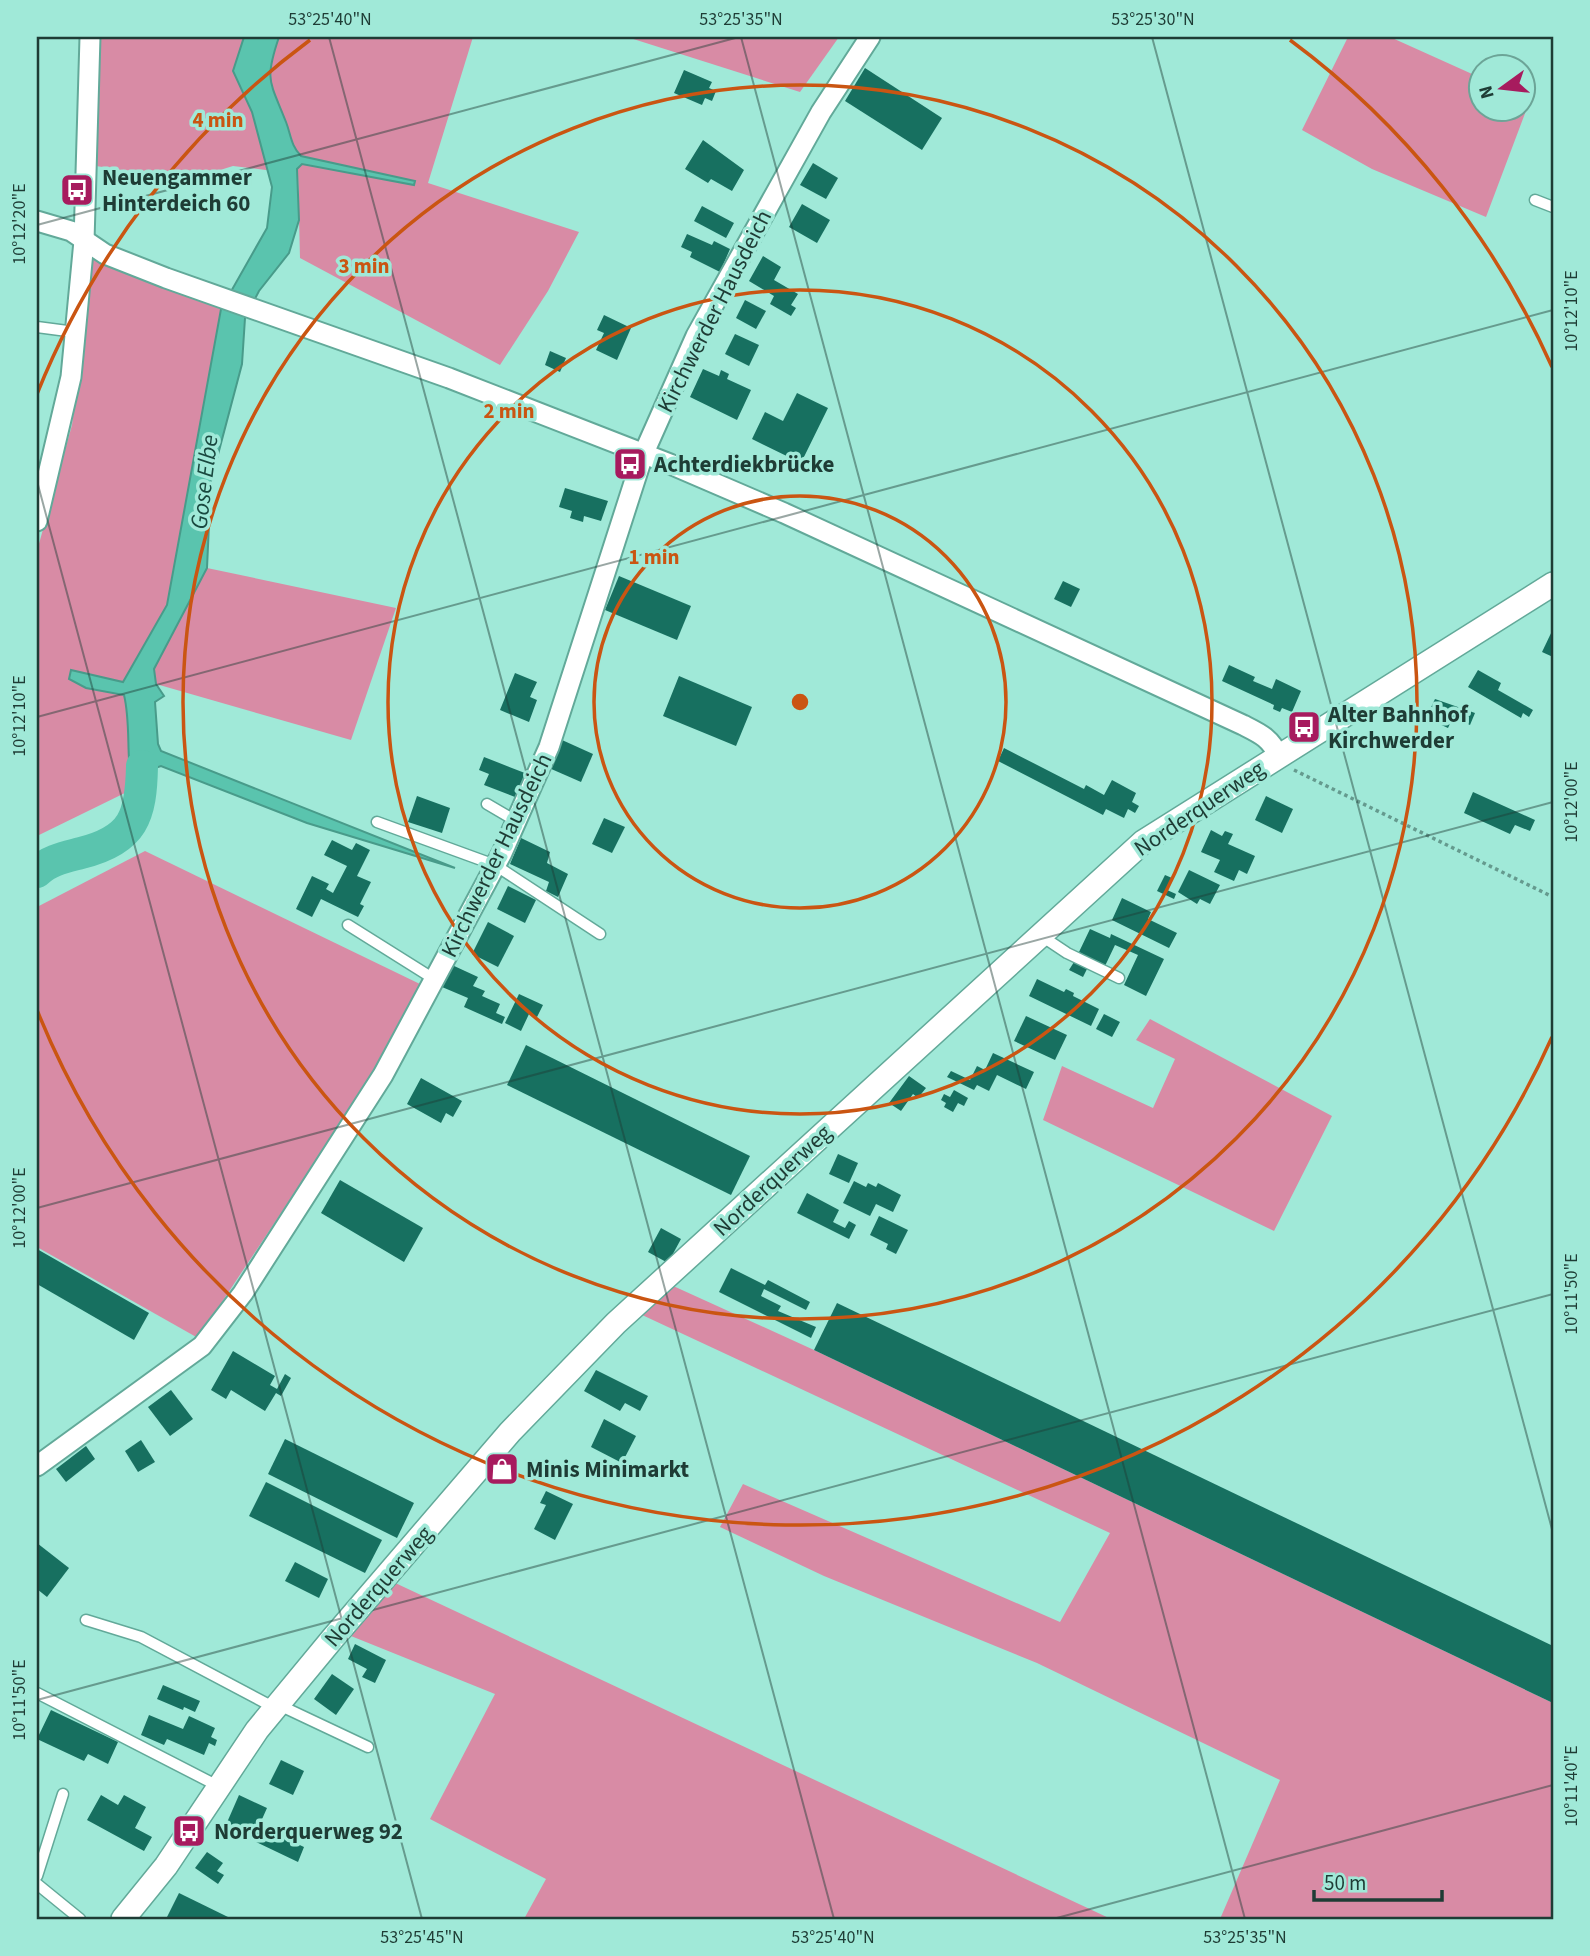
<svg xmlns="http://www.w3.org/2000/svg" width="1590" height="1956" font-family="'Source Sans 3',sans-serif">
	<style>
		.green { fill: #d88ba5 }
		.water { fill: #5ac4ae; stroke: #489b8a; stroke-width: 2 }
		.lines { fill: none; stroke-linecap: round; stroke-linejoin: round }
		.river { stroke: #5ac4ae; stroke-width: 32 }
		.building { fill: #177060 }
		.service-casing { stroke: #62a999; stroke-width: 13 }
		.minor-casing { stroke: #62a999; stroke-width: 23 }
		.tertiary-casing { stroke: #62a999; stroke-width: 26 }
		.path { stroke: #659a8e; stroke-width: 3.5; stroke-dasharray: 3.5 3.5; stroke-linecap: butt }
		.service { stroke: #fff; stroke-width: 10 }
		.minor { stroke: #fff; stroke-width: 19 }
		.tertiary { stroke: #fff; stroke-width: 23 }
		.ticks { fill: none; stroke: #1e3c35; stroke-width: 2; stroke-opacity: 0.45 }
		.ring { fill: none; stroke: #ca5512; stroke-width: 3.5 }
		.labels { text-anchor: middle; stroke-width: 7; stroke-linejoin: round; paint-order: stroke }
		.poi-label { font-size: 23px; font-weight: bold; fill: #1e3c35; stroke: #a0e9d8; text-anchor: start }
		.street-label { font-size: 23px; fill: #1e3c35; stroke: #a0e9d8 }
		.water-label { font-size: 24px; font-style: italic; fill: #19483f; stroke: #a0e9d8 }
		.centre { fill: #ca5512; stroke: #a0e9d8; stroke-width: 3.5 }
		.ring-label { font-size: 21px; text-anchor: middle; font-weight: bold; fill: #ca5512; stroke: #a0e9d8; stroke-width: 7; stroke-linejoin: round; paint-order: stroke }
		.neatline { fill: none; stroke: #1e3c35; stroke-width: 2.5 }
		.ticks-label { font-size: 18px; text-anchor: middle; fill: #1e3c35 }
	</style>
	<rect width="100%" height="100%" fill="#a0e9d8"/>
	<g class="green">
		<path d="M100,37H473L428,183L579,232L548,291L500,365L300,258L298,174L233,166L188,180L96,166Z"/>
		<path d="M627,37H839L800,92Z"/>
		<path d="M1348,37H1390L1481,78L1482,108H1524V97L1530,100L1486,217L1372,169L1302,130Z"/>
		<path d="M93,259L221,309L167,605L123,682L72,670L69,678L86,688L124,695L128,713L131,790L37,836V551L72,425Z"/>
		<path d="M207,568L396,608L351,740L156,684L154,669Z"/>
		<path d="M145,851L422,985L376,1070L198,1338L37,1247V907Z"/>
		<path d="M1150,1019L1332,1116L1274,1231L1043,1120L1062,1066L1153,1108L1175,1059L1136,1040Z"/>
		<path d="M671,1285L814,1350L1553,1703V1919H1220L1280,1780L1037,1663L824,1576L720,1527L743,1484L1060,1622L1110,1533L640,1314Z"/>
		<path d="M391,1581L1111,1919H524L546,1879L430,1819L495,1694L346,1634Z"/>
	</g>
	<path class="water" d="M244,37H279C264,81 270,81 286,122C291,135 291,146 301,156L415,181L414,185L302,164L297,169L299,220L289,253L259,291L245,318L242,364L211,481L207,568L154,669L156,684L164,696L155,702L158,744L161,751L455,868L307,823L161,766L155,768L140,807C122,773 133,732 124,695L86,688L69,679L71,670L123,682L167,605L221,309L267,228L272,187L252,112L233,71Z"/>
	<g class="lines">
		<path class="river" d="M37,872C49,860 66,857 81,853C134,840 141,816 142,766"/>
	</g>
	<g class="building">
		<path d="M865,68L942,118L922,150L845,101Z"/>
		<path d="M684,70L712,82L709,88L716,91L712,101L705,98L702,105L674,93Z"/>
		<path d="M703,140L744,170L732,191L711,179L708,183L685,169Z"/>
		<path d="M813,163L838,178L826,199L800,185Z"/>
		<path d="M802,204L830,220L817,243L789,227Z"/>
		<path d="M702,206L734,223L726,238L694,221Z"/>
		<path d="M687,234L712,245L714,241L730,249L720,272L690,257L692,252L681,247Z"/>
		<path d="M763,256L781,267L774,280L798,294L791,305L796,308L791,316L770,304L774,296L749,281Z"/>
		<path d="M745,300L766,311L756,329L736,318Z"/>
		<path d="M604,315L631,328L617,360L596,350L604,333L597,330Z"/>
		<path d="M735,334L759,345L749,366L725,354Z"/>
		<path d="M550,351L566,358L560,372L545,365Z"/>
		<path d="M703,369L719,376L721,370L729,374L727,379L751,390L737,420L690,397Z"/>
		<path d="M797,393L828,408L801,463L752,439L765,412L783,421Z"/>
		<path d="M565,488L608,501L601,521L584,516L583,522L570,518L572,511L559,507Z"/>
		<path d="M619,576L691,606L677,640L605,610Z"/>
		<path d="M1063,581L1080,589L1071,607L1054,599Z"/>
		<path d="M1553,629V657L1542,652Z"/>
		<path d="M1229,665L1255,677L1253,681L1272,689L1276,679L1301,691L1292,712L1282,708L1280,712L1273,709L1274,705L1222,681Z"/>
		<path d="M1478,670L1501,683L1498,690L1533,710L1529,717L1523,713L1521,718L1468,687Z"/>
		<path d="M515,673L537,682L530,697L537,700L529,722L500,710Z"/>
		<path d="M679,676L752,707L736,746L663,716Z"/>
		<path d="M1435,699L1475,713L1470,725L1453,717L1448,728L1426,718Z"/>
		<path d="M562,740L593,754L581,782L549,768Z"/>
		<path d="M1004,748L1084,789L1086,785L1104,795L1112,780L1136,793L1132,802L1139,806L1135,813L1128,809L1124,818L1106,809L1103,815L998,761Z"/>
		<path d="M484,757L530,775L520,799L484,785L489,774L479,770Z"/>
		<path d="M1473,792L1535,820L1530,831L1515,825L1510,834L1464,813Z"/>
		<path d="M417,796L450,808L442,833L408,822Z"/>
		<path d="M1266,796L1293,809L1282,833L1255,820Z"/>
		<path d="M604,818L625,827L612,853L592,844Z"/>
		<path d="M1211,830L1222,836L1225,831L1233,834L1228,844L1255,856L1247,874L1239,870L1234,881L1214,872L1220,860L1201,852Z"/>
		<path d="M521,838L550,852L547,863L568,874L558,897L546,891L549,882L510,864Z"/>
		<path d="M332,840L352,850L356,843L370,850L357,876L371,882L360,904L364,906L358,917L321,899L312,917L296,909L312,876L329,884L326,889L333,893L347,866L324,855Z"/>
		<path d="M1189,870L1220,885L1210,904L1200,899L1197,904L1178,892Z"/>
		<path d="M1165,875L1172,878L1167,890L1176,894L1174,899L1157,891Z"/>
		<path d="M508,886L536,900L525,923L497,909Z"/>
		<path d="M1122,898L1151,912L1148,919L1177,933L1169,948L1112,920Z"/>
		<path d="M488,922L514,936L498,967L472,954Z"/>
		<path d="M1090,929L1110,938L1111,934L1164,959L1146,996L1124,985L1138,955L1115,945L1105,966L1079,952Z"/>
		<path d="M1074,962L1087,969L1083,977L1069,970Z"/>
		<path d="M452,965L478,977L473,986L485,991L482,996L500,1004L496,1013L505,1017L502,1024L464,1007L468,998L442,987Z"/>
		<path d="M1037,979L1064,992L1066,989L1074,993L1073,996L1099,1009L1091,1026L1029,996Z"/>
		<path d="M519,994L543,1005L537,1017L529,1014L521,1031L505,1023Z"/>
		<path d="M1104,1014L1120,1022L1112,1037L1096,1029Z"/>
		<path d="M1026,1016L1067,1035L1055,1060L1014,1041Z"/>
		<path d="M526,1045L750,1156L731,1195L507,1085Z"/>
		<path d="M993,1053L1034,1072L1026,1089L997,1075L989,1091L977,1085L974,1090L947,1077L951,1071L970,1080L977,1066L985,1070Z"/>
		<path d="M909,1076L926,1088L918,1098L913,1094L901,1111L889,1103Z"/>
		<path d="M421,1078L462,1101L453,1117L446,1113L441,1123L407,1104Z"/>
		<path d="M954,1090L968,1098L964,1106L958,1103L953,1112L944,1107L946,1103L941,1100L944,1094L950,1097Z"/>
		<path d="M838,1154L858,1163L849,1183L829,1174Z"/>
		<path d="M340,1180L423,1228L404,1262L321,1213Z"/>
		<path d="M854,1181L866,1187L868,1183L876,1187L878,1183L901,1195L893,1212L876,1204L870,1216L843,1203Z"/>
		<path d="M807,1193L839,1210L833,1222L845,1228L849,1221L856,1225L849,1239L797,1213Z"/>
		<path d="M879,1216L908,1230L896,1254L886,1249L888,1244L870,1235Z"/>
		<path d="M661,1228L681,1239L668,1263L648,1252Z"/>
		<path d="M37,1249L149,1313L134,1340L37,1284Z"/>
		<path d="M731,1268L765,1285L768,1280L810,1302L806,1310L764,1289L761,1296L781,1306L778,1311L816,1327L811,1338L719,1292Z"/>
		<path d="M837,1303L1553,1646V1703L814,1350Z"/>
		<path d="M233,1351L275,1376L270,1385L277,1389L285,1374L291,1378L281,1396L276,1393L265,1411L231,1390L226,1399L211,1390Z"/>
		<path d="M596,1370L648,1396L640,1411L625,1403L620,1411L584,1391Z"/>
		<path d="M171,1390L193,1419L170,1436L148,1407Z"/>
		<path d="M604,1419L636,1436L622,1463L591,1447Z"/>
		<path d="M285,1439L414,1503L397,1538L268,1474Z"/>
		<path d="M141,1440L155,1462L138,1472L125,1451Z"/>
		<path d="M86,1446L95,1459L66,1482L56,1469Z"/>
		<path d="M266,1482L382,1540L365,1573L249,1516Z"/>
		<path d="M546,1491L573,1504L555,1540L534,1529L546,1505L540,1503Z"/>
		<path d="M37,1543L69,1568L47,1597L37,1589Z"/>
		<path d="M295,1562L328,1579L319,1598L285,1581Z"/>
		<path d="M355,1644L386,1660L375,1683L362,1677L367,1669L348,1659Z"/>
		<path d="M332,1674L354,1689L336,1715L314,1699Z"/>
		<path d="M163,1685L200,1701L195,1712L184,1707L183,1710L157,1699Z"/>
		<path d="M51,1710L118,1742L108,1764L88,1754L84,1761L37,1739Z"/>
		<path d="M149,1715L183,1729L189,1716L215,1728L211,1737L217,1740L215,1746L209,1743L204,1755L167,1739L164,1745L141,1735Z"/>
		<path d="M281,1760L304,1771L293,1795L269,1784Z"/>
		<path d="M101,1795L118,1805L124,1795L146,1807L135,1828L152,1837L144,1851L87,1820Z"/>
		<path d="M239,1795L267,1808L259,1826L304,1847L298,1862L225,1827Z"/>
		<path d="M207,1852L223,1863L217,1871L224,1875L218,1884L195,1868Z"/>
		<path d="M179,1893L228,1917L227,1919H166Z"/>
	</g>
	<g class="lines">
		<defs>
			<g id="service">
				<path d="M1535,200L1553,207"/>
				<path d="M37,327L75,332"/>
				<path d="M487,804L516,821"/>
				<path d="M377,822L495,865L600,934"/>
				<path d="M348,925L434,979"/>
				<path d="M1040,935L1067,953L1119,978"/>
				<path d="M86,1620L141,1637L275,1708"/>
				<path d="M37,1693L218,1786"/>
				<path d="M279,1705L368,1747"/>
				<path d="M37,1876L63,1794"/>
				<path d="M37,1884L80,1919"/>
			</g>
			<g id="minor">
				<path d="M37,221L71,231L105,254L166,278L449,378L670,464L784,513L1243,725C1259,733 1271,738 1278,756"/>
				<path d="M37,521L71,377L84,241L90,37"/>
				<path d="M37,1466L202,1346L243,1293L383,1075L502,853L549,747L643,455L696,336L821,112L870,37"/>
			</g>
			<path id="tertiary" d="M123,1919L166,1866L257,1730L333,1638L510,1432L616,1323L1143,842L1553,584"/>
		</defs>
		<use href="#service" class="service-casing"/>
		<use href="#minor" class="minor-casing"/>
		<use href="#tertiary" class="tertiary-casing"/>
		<path class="path" d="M1294,770L1553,897"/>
		<use href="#service" class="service"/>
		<use href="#minor" class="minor"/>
		<use href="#tertiary" class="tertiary"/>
	</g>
	<path class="ticks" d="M329,37L834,1919M741,37L1245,1919M1152,37L1553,1533M37,225L739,37M37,481L422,1919M37,717L1553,310M37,1208L1553,802M37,1700L1553,1294M1053,1919L1553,1785"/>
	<g class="ring">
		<circle cx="800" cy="702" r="206"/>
		<circle cx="800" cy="702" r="412"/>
		<circle cx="800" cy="702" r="617"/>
		<path d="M1552 1037A823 823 0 0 1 37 1010M37 394A823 823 0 0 1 310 40M1290 40A823 823 0 0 1 1552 367"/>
	</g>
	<defs>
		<symbol id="bus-square" viewBox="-11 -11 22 22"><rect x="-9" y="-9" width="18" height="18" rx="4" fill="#a71b5e" stroke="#a0e9d8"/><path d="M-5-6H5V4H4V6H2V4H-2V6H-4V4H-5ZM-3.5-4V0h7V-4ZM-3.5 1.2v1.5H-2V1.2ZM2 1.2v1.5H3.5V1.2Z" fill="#fff"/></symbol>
		<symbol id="shop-square" viewBox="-11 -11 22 22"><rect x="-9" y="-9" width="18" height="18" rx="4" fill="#a71b5e" stroke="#a0e9d8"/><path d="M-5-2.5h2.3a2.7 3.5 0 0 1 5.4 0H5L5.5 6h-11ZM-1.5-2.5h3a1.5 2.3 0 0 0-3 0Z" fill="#fff"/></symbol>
	</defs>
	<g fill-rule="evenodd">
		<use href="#bus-square" x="58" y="171" width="38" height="38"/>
		<use href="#bus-square" x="611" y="445" width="38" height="38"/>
		<use href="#bus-square" x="1285" y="708" width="38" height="38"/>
		<use href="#shop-square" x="483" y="1450" width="38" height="38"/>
		<use href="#bus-square" x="170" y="1812" width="38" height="38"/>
	</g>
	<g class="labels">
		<g class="poi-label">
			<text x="102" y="185">Neuengammer<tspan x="102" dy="26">Hinterdeich 60</tspan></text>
			<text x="654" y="472">Achterdiekbrücke</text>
			<text x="1328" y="722">Alter Bahnhof<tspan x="1328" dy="26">Kirchwerder</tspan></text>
			<text x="526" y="1477">Minis Minimarkt</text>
			<text x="214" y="1839">Norderquerweg 92</text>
		</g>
		<g class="street-label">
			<text transform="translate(714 311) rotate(-63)" y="8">Kirchwerder Hausdeich</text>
			<text transform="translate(1199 808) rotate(-34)" y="8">Norderquerweg</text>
			<text transform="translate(496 855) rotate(-64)" y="8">Kirchwerder Hausdeich</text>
			<text transform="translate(772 1180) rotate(-43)" y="8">Norderquerweg</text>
			<text transform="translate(378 1586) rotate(-49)" y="8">Norderquerweg</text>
		</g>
		<g class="water-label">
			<text transform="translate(204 482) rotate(-83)" y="8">Gose Elbe</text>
		</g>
	</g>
	<circle cx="800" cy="702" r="10" class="centre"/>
	<g class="ring-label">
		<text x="218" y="127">4 min</text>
		<text x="364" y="273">3 min</text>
		<text x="509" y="418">2 min</text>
		<text x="654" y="564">1 min</text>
	</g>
	<rect width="1590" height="1956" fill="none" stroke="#a0e9d8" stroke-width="77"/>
	<g transform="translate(1502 88) rotate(255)"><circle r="33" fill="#a0e9d8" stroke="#6ca497" stroke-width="2"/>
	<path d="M0-5L12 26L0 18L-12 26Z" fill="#a71b5e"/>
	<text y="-10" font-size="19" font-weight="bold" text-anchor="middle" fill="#1e3c35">N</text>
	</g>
	<path d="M1314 1890v10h128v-10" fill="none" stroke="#1e3c35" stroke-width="3.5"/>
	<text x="1324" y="1890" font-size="21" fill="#1e3c35" stroke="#a0e9d8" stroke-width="5" paint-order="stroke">50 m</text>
	<rect x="38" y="38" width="1514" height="1880" class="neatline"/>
	<g class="ticks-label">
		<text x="330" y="25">53°25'40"N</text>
		<text x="741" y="25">53°25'35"N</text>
		<text x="1153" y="25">53°25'30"N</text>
		<text transform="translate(19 224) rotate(-90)" y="6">10°12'20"E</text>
		<text transform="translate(1571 311) rotate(-90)" y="6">10°12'10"E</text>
		<text transform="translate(19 716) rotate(-90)" y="6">10°12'10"E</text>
		<text transform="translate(1571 802) rotate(-90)" y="6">10°12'00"E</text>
		<text transform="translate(19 1208) rotate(-90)" y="6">10°12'00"E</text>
		<text transform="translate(1571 1294) rotate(-90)" y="6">10°11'50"E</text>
		<text transform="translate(19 1700) rotate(-90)" y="6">10°11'50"E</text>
		<text transform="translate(1571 1786) rotate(-90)" y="6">10°11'40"E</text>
		<text x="422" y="1943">53°25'45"N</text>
		<text x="833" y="1943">53°25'40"N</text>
		<text x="1245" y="1943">53°25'35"N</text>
	</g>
</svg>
